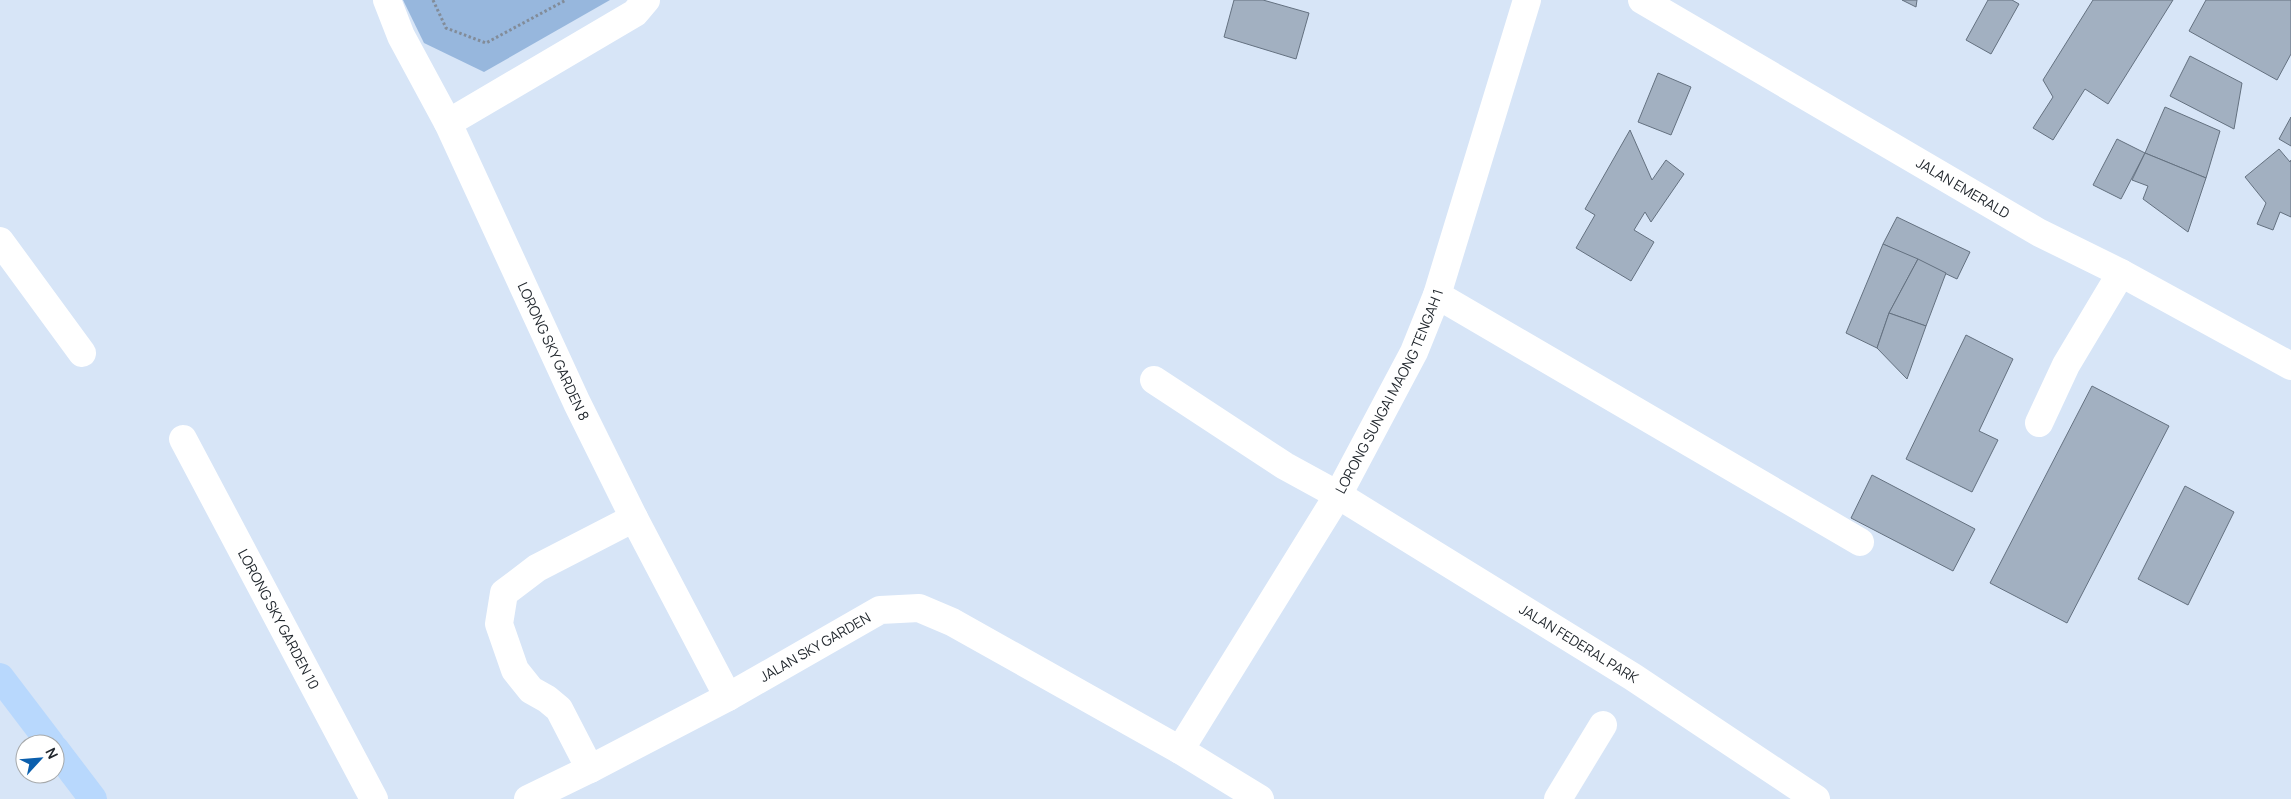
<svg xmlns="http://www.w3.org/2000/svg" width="2291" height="799" font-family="Manrope,sans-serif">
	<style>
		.green { fill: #97b7dd }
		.building { fill: #a2b0c1; stroke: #647180 }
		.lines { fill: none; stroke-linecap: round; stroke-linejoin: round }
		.path { stroke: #828c99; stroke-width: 3; stroke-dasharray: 2.5 2.5; stroke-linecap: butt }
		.minor { stroke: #fff; stroke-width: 28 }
		.major { stroke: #b8d8fd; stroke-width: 28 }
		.labels { text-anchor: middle; stroke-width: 4; stroke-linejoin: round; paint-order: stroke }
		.street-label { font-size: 14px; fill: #21272d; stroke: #fff }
	</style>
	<rect width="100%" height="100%" fill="#d7e5f7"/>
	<path class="green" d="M403,0H610L484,72L424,43Z"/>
	<g class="building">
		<path d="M1234,0H1263L1309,13L1296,59L1224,37Z"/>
		<path d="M1902,0H1917L1916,7Z"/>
		<path d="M1988,0H2012L2019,4L1991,54L1966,40Z"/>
		<path d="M2093,0H2173L2108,104L2085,89L2053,140L2033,128L2053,97L2043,80Z"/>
		<path d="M2206,0H2291V54L2277,80L2189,31Z"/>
		<path d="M2190,56L2242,83L2234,129L2170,96Z"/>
		<path d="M1658,73L1691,87L1671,135L1638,122Z"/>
		<path d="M2165,107L2220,131L2206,178L2145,153Z"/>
		<path d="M2291,117V146L2279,139Z"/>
		<path d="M1630,130L1652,180L1666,160L1684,174L1651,222L1645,212L1634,230L1654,242L1631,281L1576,248L1595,215L1585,209Z"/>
		<path d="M2117,139L2145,153L2121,199L2093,185Z"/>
		<path d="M2279,149L2290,162L2291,160V217L2280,212L2273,230L2257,224L2266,203L2245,177Z"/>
		<path d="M2145,153L2206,178L2188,232L2143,199L2148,186L2132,180Z"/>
		<path d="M1897,217L1970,252L1957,279L1883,244Z"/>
		<path d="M1883,244L1918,259L1889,313L1877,348L1846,333Z"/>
		<path d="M1918,259L1946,273L1926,326L1889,313Z"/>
		<path d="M1889,313L1926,326L1907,379L1877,348Z"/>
		<path d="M1966,335L2013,359L1979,431L1998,440L1972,492L1906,459Z"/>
		<path d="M2092,386L2169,426L2067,623L1990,583Z"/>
		<path d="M1872,475L1975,529L1953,571L1851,518Z"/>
		<path d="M2185,486L2234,512L2188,605L2138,579Z"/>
	</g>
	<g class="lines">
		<path class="path" d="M433,0L446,28L486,43L566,0"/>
		<g class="minor">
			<path id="s1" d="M387,0L401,36L448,123L577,403L634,518L728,697"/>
			<path id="s2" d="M1642,0L2038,232L2121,273L2291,366"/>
			<path d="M448,123L635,13L646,0"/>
			<path d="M0,241L82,353"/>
			<path d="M1437,295L1860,542"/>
			<path id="s3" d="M1154,380L1285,466L1338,495L1633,677L1816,799"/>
			<path d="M2039,423L2066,365L2121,273"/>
			<path id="s4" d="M183,439L374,799"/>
			<path id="s5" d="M1180,750L1338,495L1414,352L1437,295L1527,0"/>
			<path d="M590,769L559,709L547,699L531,690L515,670L499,624L504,593L537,568L634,518"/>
			<path id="s6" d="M528,799L590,769L728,697L880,610L919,608L952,622L1180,750L1260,799"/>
			<path d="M1558,799L1603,725"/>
		</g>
		<g class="major">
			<path d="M0,677L51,744"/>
			<path d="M55,749L93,799"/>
		</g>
	</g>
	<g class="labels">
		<g class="street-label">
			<text dy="5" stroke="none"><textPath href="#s2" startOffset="372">JALAN EMERALD</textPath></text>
			<text dy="5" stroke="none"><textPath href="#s1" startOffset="389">LORONG SKY GARDEN 8</textPath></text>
			<text dy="5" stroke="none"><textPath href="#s5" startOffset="416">LORONG SUNGAI MAONG TENGAH 1</textPath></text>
			<text dy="5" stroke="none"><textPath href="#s4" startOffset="204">LORONG SKY GARDEN 10</textPath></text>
			<text dy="5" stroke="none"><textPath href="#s3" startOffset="500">JALAN FEDERAL PARK</textPath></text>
			<text dy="5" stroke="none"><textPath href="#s6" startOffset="325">JALAN SKY GARDEN</textPath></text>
		</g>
	</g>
	<g transform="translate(40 759) rotate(64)"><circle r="24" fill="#ffffff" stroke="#a6a9ab"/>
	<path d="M0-4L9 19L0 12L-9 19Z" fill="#0b5fad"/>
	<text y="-8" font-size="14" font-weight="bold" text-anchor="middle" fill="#21272d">N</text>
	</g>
</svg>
